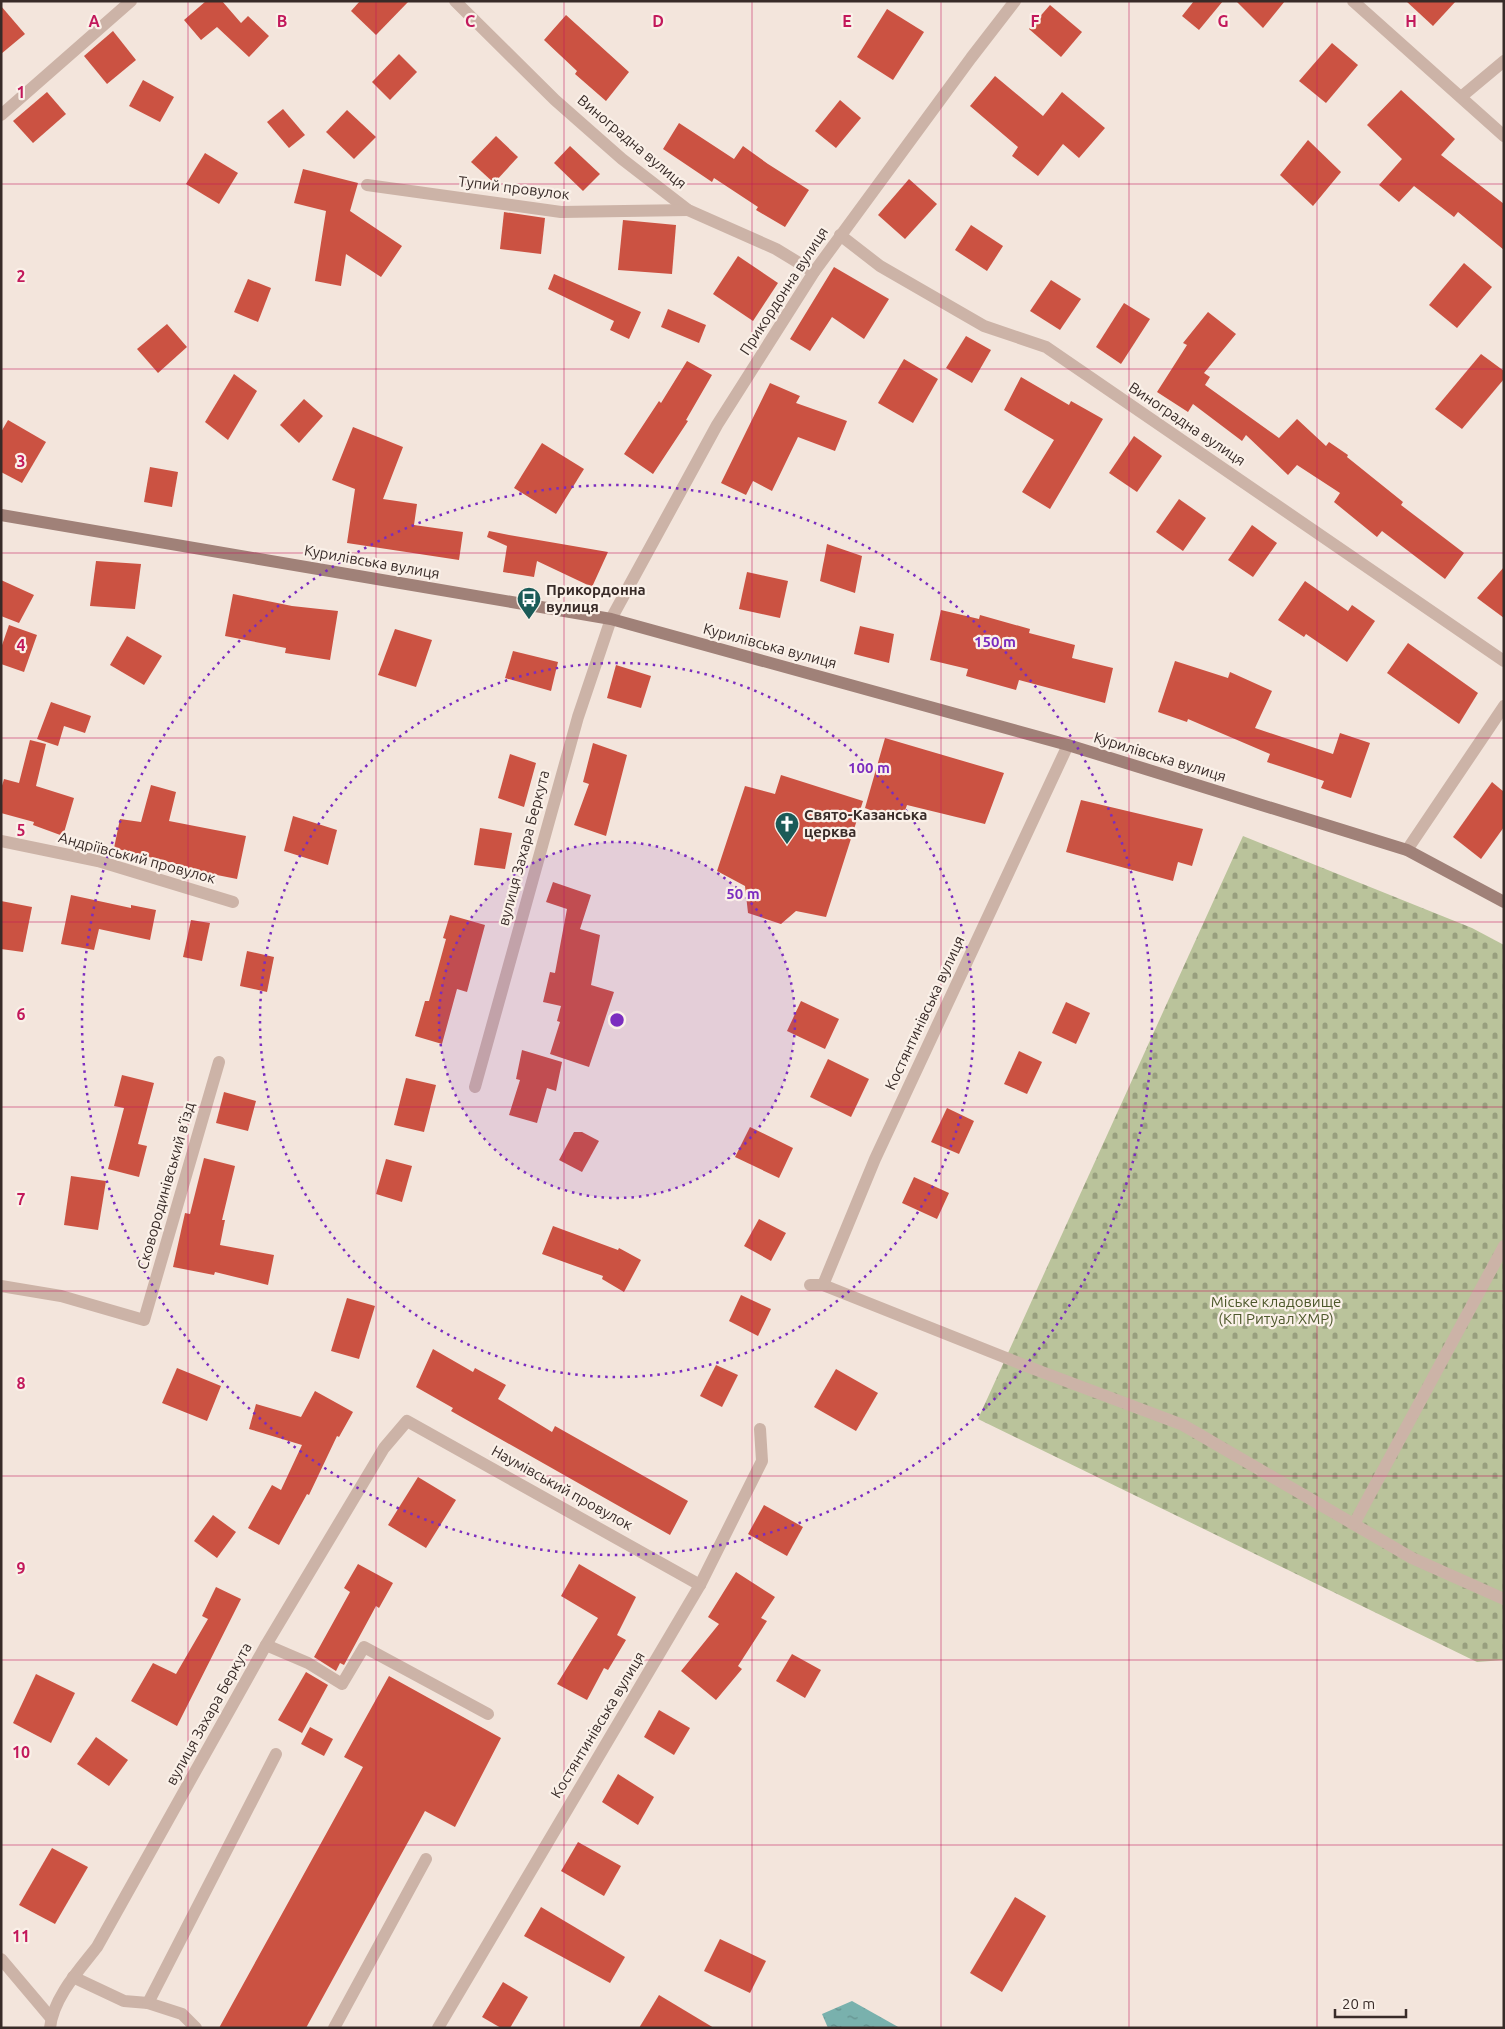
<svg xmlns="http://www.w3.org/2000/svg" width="1505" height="2029" font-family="Ubuntu,sans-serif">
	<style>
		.cemetery { fill: url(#cemetery-stones) }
		.water { fill: url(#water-ripples) }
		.building { fill: #cb5242 }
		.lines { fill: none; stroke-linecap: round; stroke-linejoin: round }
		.service { stroke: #ccb3a7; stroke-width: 12 }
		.minor { stroke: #ccb3a7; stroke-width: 12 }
		.secondary { stroke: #a08178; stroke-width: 12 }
		.grid { fill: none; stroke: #c2185b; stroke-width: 1; stroke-opacity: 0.55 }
		.ring { fill: none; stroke: #7b2cbf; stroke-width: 2.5; stroke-dasharray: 2.5 5 }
		.labels { text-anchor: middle; stroke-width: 4.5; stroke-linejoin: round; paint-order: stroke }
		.street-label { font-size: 15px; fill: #382b28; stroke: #faf0e8 }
		.poi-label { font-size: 15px; font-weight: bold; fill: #382b28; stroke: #faf0e8; text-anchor: start }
		.park-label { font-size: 15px; fill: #4c572a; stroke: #faf0e8 }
		.grid-label { font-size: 16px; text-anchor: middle; font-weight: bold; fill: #c2185b; stroke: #faf0e8; stroke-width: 4.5; stroke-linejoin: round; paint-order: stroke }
		.centre { fill: #7b2cbf; stroke: #faf0e8; stroke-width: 2.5 }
		.ring-label { font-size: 15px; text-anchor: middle; font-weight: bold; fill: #7b2cbf; stroke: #faf0e8; stroke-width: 4.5; stroke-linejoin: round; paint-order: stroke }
	</style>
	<defs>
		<pattern id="cemetery-stones" width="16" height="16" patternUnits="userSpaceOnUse" patternTransform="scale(1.25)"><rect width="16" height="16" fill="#bac39b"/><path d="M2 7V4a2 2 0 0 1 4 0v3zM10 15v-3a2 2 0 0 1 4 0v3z" fill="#989f7e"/></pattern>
		<pattern id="water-ripples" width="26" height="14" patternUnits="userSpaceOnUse" patternTransform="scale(1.25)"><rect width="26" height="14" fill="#79b1ad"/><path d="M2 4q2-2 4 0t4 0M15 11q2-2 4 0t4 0" fill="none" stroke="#64908d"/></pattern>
	</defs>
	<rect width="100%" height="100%" fill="#f3e5dc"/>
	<path class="cemetery" d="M1243,836L1472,928L1504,945V1660L1477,1662L978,1419Z"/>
	<path class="water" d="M852,2001L900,2028H828L822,2014Z"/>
	<g class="building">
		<path d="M206,1H222L241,23L248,16L269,36L249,57L217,27L201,40L184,20Z"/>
		<path d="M360,1H409L376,35L351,11Z"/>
		<path d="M1194,1H1223L1199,30L1182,16Z"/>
		<path d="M1236,1H1285L1263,28Z"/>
		<path d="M1406,1H1456L1433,26Z"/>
		<path d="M1050,5L1082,32L1061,57L1029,29Z"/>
		<path d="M1,6L25,34L1,54Z"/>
		<path d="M887,9L924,32L893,80L857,57Z"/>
		<path d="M566,15L629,72L606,101L575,74L577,71L544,40Z"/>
		<path d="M113,31L136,60L107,84L84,56Z"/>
		<path d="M1332,43L1358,65L1326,103L1299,81Z"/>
		<path d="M399,54L417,72L390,100L372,82Z"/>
		<path d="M995,76L1043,116L1062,92L1105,128L1079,158L1063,144L1038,176L1012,156L1018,147L970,106Z"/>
		<path d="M143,80L174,97L160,122L129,106Z"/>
		<path d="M1401,90L1455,139L1441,155L1504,204V250L1458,212L1454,217L1414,186L1399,202L1379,185L1402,159L1367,125Z"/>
		<path d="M47,92L66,114L33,143L13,121Z"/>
		<path d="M840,100L861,118L836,148L815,131Z"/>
		<path d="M283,109L305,135L289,148L267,122Z"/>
		<path d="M347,110L376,137L354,159L326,132Z"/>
		<path d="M679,123L734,159L743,146L768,164L809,190L785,227L756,210L758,207L714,178L712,182L663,149Z"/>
		<path d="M496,136L518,157L494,183L471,162Z"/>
		<path d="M1308,140L1341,172L1313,206L1280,175Z"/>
		<path d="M570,146L600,174L583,191L554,163Z"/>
		<path d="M205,153L238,173L219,204L186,184Z"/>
		<path d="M303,169L358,183L350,211L402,246L381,277L346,254L341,286L315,281L326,211L294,203Z"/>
		<path d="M909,179L937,204L905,239L878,215Z"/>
		<path d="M504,212L545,218L541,254L500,249Z"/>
		<path d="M623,220L676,225L672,274L618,270Z"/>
		<path d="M971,225L1003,246L987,271L955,250Z"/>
		<path d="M738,256L778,283L753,321L713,294Z"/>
		<path d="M1464,263L1492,287L1457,328L1429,305Z"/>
		<path d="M834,267L889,299L864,339L832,317L810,351L790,339Z"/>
		<path d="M554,274L641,312L629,339L610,330L614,321L548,289Z"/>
		<path d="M248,279L271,288L258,322L234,312Z"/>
		<path d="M1051,280L1081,299L1060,330L1030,311Z"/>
		<path d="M1124,303L1150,319L1121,364L1096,347Z"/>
		<path d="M668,309L706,325L699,343L661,327Z"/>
		<path d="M1208,312L1236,334L1204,373L1210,377L1205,385L1279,438L1297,419L1326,446L1329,442L1348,455L1347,457L1403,502L1401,505L1464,553L1445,579L1382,531L1377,537L1334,502L1340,493L1297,465L1288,475L1246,435L1242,441L1193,404L1188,412L1157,392L1187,345L1183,343Z"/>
		<path d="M167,324L187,347L158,373L137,349Z"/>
		<path d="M966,336L991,350L972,383L946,368Z"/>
		<path d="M1481,354L1504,371V379L1462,429L1435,409Z"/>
		<path d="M904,359L938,379L913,423L878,403Z"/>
		<path d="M687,361L712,375L686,420L688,421L653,474L624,454L659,401L661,403Z"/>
		<path d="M234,374L257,391L228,440L205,422Z"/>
		<path d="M1021,377L1069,405L1071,401L1103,419L1050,509L1022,492L1054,440L1004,410Z"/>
		<path d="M770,383L800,396L796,403L847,421L835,451L798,437L772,491L753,481L746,495L721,483Z"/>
		<path d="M304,399L323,416L299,443L280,425Z"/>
		<path d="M8,420L46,442L22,483L1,472V432Z"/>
		<path d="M353,427L403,447L383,499L417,504L414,525L463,532L459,560L347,543L355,489L332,480Z"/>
		<path d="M1134,436L1162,456L1137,492L1109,473Z"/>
		<path d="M542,443L584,469L556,514L514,488Z"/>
		<path d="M150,467L178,472L172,507L144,502Z"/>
		<path d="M1179,499L1206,518L1183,551L1156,532Z"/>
		<path d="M1252,525L1277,543L1253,577L1228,560Z"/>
		<path d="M489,531L509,535L608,552L592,587L537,561L534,577L503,572L507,546L487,537Z"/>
		<path d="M827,544L862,556L855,593L820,581Z"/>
		<path d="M96,561L141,564L135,609L90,606Z"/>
		<path d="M1504,567V618L1477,598Z"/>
		<path d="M747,572L788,581L780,618L739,609Z"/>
		<path d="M1,580L34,595L19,623L1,616Z"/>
		<path d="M1305,581L1348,611L1352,605L1375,621L1347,662L1306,634L1304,637L1278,620Z"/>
		<path d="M233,594L292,606L338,611L330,660L285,653L286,648L225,636Z"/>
		<path d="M941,610L979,619L980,615L1030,629L1029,633L1075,645L1072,658L1113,668L1105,703L1019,680L1016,690L966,676L968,669L930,660Z"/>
		<path d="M9,625L37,635L24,672L1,664V648Z"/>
		<path d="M860,626L894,634L889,663L854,654Z"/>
		<path d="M395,629L432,640L416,687L378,675Z"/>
		<path d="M127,636L162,656L144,685L110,665Z"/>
		<path d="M1408,643L1478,693L1459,724L1387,673Z"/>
		<path d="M513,651L558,662L551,691L505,678Z"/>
		<path d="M1175,661L1228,678L1230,672L1272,691L1255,728L1333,754L1340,733L1370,743L1351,798L1321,788L1324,781L1267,762L1270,754L1188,719L1187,722L1158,712Z"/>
		<path d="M616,665L651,676L641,708L607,698Z"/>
		<path d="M51,702L91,716L85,733L64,726L58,746L37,739Z"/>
		<path d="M885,738L1004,773L985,824L907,805L901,822L865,808Z"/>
		<path d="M30,740L46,744L36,786L74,798L63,836L33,825L34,822L1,813V789L4,779L19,783Z"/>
		<path d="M593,743L627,755L606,836L574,825L589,784L583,782Z"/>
		<path d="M510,754L536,763L524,807L498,798Z"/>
		<path d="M781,775L863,801L826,917L796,911L781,924L748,913L745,886L717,871L745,786L775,794Z"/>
		<path d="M1492,782L1504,792V827L1481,859L1453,837Z"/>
		<path d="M151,785L176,792L169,821L246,836L237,879L187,869L188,867L114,848L120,819L141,822Z"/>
		<path d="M1081,800L1203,829L1192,866L1178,862L1173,881L1066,852Z"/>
		<path d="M293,816L337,830L328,865L284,851Z"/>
		<path d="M480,828L512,833L505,869L474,865Z"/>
		<path d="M553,882L591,895L580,929L600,935L591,985L614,992L589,1067L550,1054L560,1022L557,1021L561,1006L543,1002L550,972L555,973L567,909L546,902Z"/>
		<path d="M71,895L131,908V905L156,910L150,940L99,929L94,950L61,944Z"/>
		<path d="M1,901L32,907L23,952L1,949Z"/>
		<path d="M450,915L485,925L467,992L457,989L442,1044L415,1036L425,1001H429L446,939L443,938Z"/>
		<path d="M191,920L210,923L202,961L183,957Z"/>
		<path d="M247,951L274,957L267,992L240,986Z"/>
		<path d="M801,1001L839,1019L825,1049L787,1031Z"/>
		<path d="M1066,1002L1090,1013L1076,1044L1052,1033Z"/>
		<path d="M522,1050L562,1062L556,1091L547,1088L537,1123L509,1115L520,1080L516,1079Z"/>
		<path d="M1019,1051L1042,1062L1027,1094L1004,1084Z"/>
		<path d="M828,1059L869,1079L851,1117L810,1097Z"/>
		<path d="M122,1075L154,1083L138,1144L147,1146L139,1177L108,1169L124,1108L114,1106Z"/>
		<path d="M406,1078L436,1085L424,1132L394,1125Z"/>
		<path d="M224,1092L256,1101L248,1131L216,1123Z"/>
		<path d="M947,1108L974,1121L959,1154L931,1142Z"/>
		<path d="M750,1127L793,1148L779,1178L735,1157Z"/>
		<path d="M574,1132H582L599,1141L582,1172L559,1160Z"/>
		<path d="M204,1158L235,1166L222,1220H225L220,1245L274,1255L268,1285L215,1272L214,1275L173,1267L185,1213L190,1214Z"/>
		<path d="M386,1159L412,1166L402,1202L376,1194Z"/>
		<path d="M71,1176L106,1181L98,1230L64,1225Z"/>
		<path d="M914,1177L949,1193L937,1219L902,1203Z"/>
		<path d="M759,1219L786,1233L771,1261L744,1246Z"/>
		<path d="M553,1226L618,1250L619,1248L641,1260L624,1292L602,1279L603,1276L542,1254Z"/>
		<path d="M741,1295L771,1309L758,1336L729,1321Z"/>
		<path d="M347,1298L375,1306L359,1359L331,1351Z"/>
		<path d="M433,1349L473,1372L475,1368L506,1385L498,1399L552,1432L555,1426L688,1501L670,1535L451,1411L453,1408L416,1387Z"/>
		<path d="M716,1365L738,1375L722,1407L700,1396Z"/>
		<path d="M177,1368L221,1386L207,1421L162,1403Z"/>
		<path d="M836,1369L878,1393L856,1431L814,1407Z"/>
		<path d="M315,1391L353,1412L339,1437L337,1436L309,1495L307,1494L279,1545L248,1528L272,1485L281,1490L302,1445L249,1429L256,1404L301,1417Z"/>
		<path d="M418,1477L456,1500L426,1548L388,1525Z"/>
		<path d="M764,1505L803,1527L787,1556L748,1534Z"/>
		<path d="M213,1515L236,1532L217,1558L194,1541Z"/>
		<path d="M358,1564L393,1583L379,1608L376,1606L344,1665L340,1663L336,1671L314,1657L350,1592L344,1588Z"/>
		<path d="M579,1564L636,1597L617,1635L626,1640L608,1670L604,1668L587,1700L557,1684L598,1618L561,1596Z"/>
		<path d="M736,1572L775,1597L761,1618L767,1621L738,1666L742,1669L716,1700L681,1671L719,1624L708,1617Z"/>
		<path d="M216,1587L241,1599L177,1726L131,1701L153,1663L176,1674L208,1619L202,1616Z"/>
		<path d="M792,1654L821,1670L805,1698L776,1681Z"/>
		<path d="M306,1672L328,1685L302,1733L278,1720Z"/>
		<path d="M36,1674L75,1693L51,1743L13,1723Z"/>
		<path d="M389,1676L501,1738L455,1827L425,1811L306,2028H219L363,1767L344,1757Z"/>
		<path d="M659,1710L690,1728L674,1755L644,1737Z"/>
		<path d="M310,1727L333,1739L324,1756L301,1744Z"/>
		<path d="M96,1737L128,1760L109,1786L77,1764Z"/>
		<path d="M618,1774L654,1797L638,1825L602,1802Z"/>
		<path d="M578,1842L621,1866L604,1896L561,1871Z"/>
		<path d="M52,1848L88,1867L55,1924L19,1905Z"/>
		<path d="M1015,1897L1046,1916L1002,1992L970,1973Z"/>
		<path d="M541,1907L625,1957L610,1983L524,1936Z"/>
		<path d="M720,1939L766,1961L750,1993L704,1971Z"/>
		<path d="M503,1982L528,1997L510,2028H501L482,2017Z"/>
		<path d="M659,1995L714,2028H639Z"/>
	</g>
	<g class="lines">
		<g class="service">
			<path d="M823,1285L1034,1369L1183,1425L1412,1558L1504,1599"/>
			<path d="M1354,1524L1504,1246"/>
			<path d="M266,1645L308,1663L342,1684L364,1647L488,1714"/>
			<path d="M73,1977L124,2001L148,2003L276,1754"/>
			<path d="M148,2003L182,2014L196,2028"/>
			<path d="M334,2028L426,1859"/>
		</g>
		<g class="minor">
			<path d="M455,1L555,100L622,159L688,210L776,249L814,272"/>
			<path d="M1353,1L1504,136"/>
			<path d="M1461,97L1504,61"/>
			<path d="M1,115L131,1"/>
			<path d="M367,185L561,212L688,210"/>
			<path d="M840,235L880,266L984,326L1046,347L1504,661"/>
			<path d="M1,841L98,861L233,902"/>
			<path d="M1407,850L1504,706"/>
			<path d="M475,1087L578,717L611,619L717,425L814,272L971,58L1015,1"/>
			<path d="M810,1285H823L875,1159L1068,745"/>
			<path d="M1,1286L61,1296L144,1320L219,1062"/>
			<path d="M1,1959L51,2018"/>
			<path d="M50,2028C53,1998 79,1970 97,1947L266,1645L384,1448L407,1421L700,1585"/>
			<path d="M438,2028L700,1585L762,1461L760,1429"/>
		</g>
		<path class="secondary" d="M1,515L611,619L1068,745L1407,850L1504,902"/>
	</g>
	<path class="grid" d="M188,1V2028M376,1V2028M564,1V2028M752,1V2028M941,1V2028M1129,1V2028M1317,1V2028M1,184H1504M1,369H1504M1,553H1504M1,738H1504M1,922H1504M1,1107H1504M1,1291H1504M1,1476H1504M1,1660H1504M1,1845H1504"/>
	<circle cx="617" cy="1020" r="178" fill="#7b2cbf" fill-opacity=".12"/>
	<g class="ring">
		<circle cx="617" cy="1020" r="178"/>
		<circle cx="617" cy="1020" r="357"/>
		<circle cx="617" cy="1020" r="535"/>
	</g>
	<defs>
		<symbol id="bus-pin" viewBox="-11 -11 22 30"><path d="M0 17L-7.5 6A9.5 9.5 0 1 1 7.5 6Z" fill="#1b5b58" stroke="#faf0e8"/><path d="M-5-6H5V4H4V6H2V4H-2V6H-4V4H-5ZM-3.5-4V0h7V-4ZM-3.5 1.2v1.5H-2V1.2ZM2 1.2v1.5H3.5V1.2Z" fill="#fff"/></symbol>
		<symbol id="church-pin" viewBox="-11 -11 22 30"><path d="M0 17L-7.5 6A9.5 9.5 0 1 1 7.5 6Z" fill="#1b5b58" stroke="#faf0e8"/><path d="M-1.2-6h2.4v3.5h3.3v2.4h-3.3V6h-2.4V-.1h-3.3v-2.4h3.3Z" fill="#fff"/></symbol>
	</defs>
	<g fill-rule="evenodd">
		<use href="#bus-pin" x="515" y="585" width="28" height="38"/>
		<use href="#church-pin" x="773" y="810" width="28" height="38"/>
	</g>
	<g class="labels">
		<g class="street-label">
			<text transform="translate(632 142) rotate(40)" y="5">Виноградна вулиця</text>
			<text transform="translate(514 188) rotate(7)" y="5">Тупий провулок</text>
			<text transform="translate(784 291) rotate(-57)" y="5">Прикордонна вулиця</text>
			<text transform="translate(1187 424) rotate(34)" y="5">Виноградна вулиця</text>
			<text transform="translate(372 562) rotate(10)" y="5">Курилівська вулиця</text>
			<text transform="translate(770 646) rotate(15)" y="5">Курилівська вулиця</text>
			<text transform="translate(1160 757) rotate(17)" y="5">Курилівська вулиця</text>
			<text transform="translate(524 848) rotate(-75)" y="5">вулиця Захара Беркута</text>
			<text transform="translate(137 858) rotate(15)" y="5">Андріївський провулок</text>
			<text transform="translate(925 1013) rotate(-65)" y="5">Костянтинівська вулиця</text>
			<text transform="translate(166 1186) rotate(-74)" y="5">Сковородинівський в’їзд</text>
			<text transform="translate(562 1488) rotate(29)" y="5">Наумівський провулок</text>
			<text transform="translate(209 1714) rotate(-61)" y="5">вулиця Захара Беркута</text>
			<text transform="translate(598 1725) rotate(-59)" y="5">Костянтинівська вулиця</text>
		</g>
		<g class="poi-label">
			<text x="546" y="595">Прикордонна<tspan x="546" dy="17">вулиця</tspan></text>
			<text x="804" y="820">Свято-Казанська<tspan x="804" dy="17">церква</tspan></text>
		</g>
		<g class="park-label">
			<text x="1276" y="1307">Міське кладовище<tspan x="1276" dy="17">(КП Ритуал ХМР)</tspan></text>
		</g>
	</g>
	<g class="grid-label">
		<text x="94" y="27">A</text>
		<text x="282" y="27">B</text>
		<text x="470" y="27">C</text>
		<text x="658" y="27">D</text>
		<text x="847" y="27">E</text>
		<text x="1035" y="27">F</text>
		<text x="1223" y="27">G</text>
		<text x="1411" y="27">H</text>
		<text x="21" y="98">1</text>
		<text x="21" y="282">2</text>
		<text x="21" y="467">3</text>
		<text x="21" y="651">4</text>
		<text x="21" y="836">5</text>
		<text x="21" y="1020">6</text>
		<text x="21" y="1205">7</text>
		<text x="21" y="1389">8</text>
		<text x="21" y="1574">9</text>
		<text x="21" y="1758">10</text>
		<text x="21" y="1942">11</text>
	</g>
	<circle cx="617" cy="1020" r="8" class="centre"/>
	<g class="ring-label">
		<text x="995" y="647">150 m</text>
		<text x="869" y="773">100 m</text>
		<text x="743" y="899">50 m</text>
	</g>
	<rect width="1505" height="2029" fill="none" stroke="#382b28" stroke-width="5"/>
	<path d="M1335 2009v8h71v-8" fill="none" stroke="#382b28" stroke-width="2.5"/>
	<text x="1342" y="2009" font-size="15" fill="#382b28" stroke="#faf0e8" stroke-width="4" paint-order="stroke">20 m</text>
</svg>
